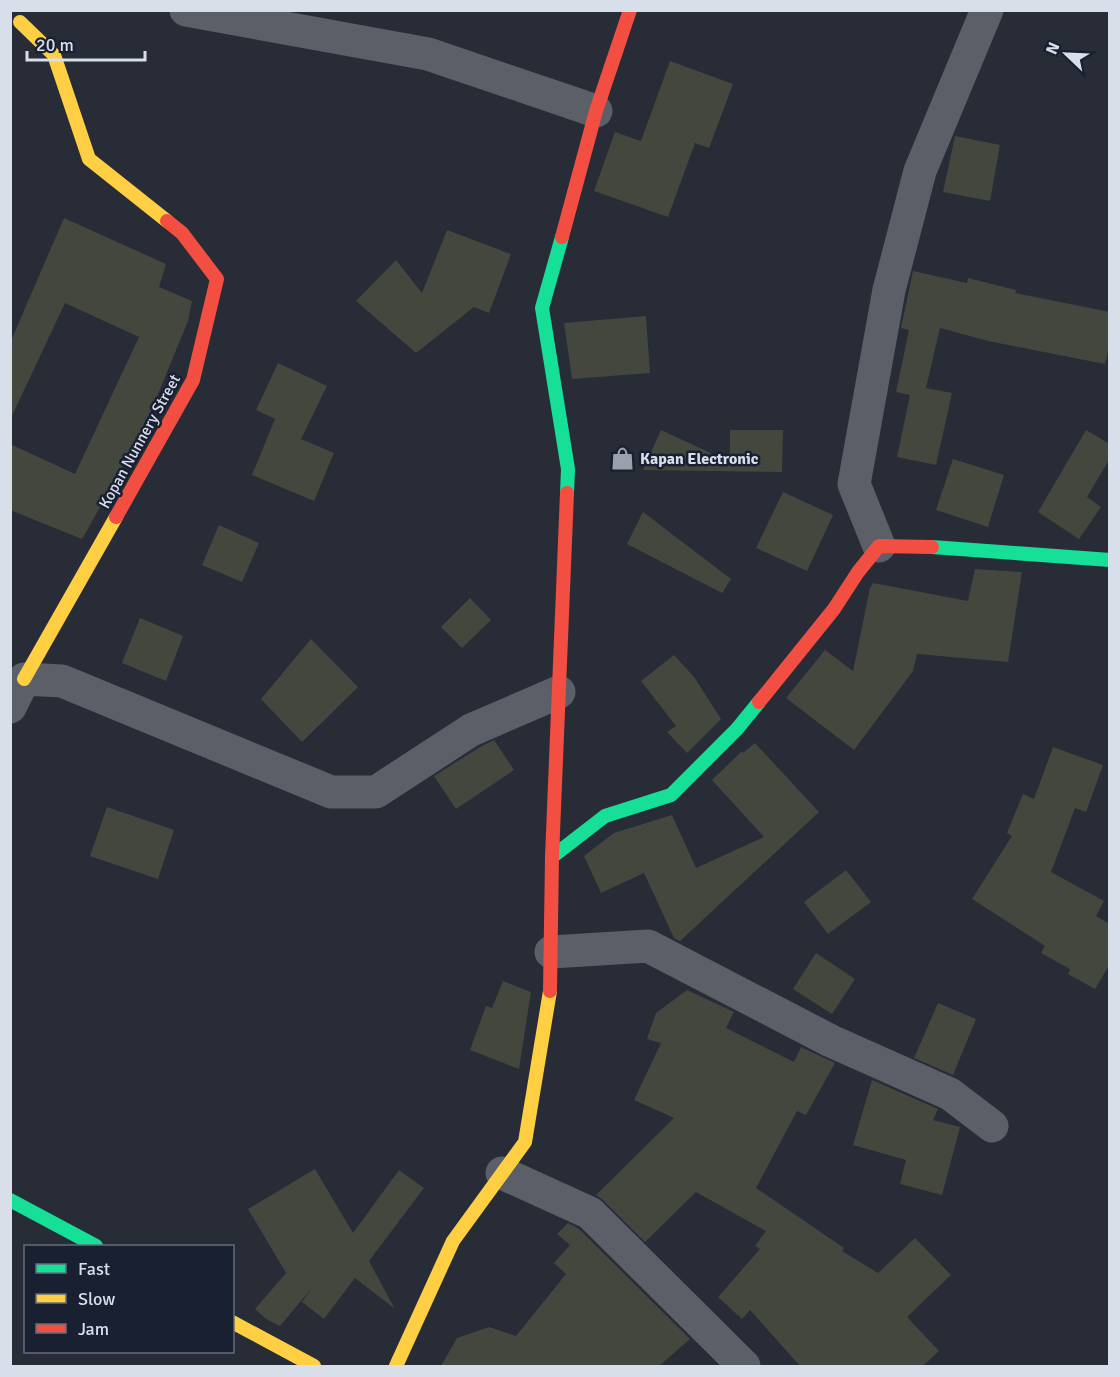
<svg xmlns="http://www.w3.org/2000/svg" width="1120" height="1377" font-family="Signika,sans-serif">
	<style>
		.building { fill: #43473d }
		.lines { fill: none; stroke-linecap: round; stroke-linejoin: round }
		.street { stroke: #5b5f67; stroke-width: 33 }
		.fast { stroke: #16e098; stroke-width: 14 }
		.slow { stroke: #ffcf43; stroke-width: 14 }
		.jam { stroke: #f24e42; stroke-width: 14 }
		.labels { text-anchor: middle; stroke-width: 5; stroke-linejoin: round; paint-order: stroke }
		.street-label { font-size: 16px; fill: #d9deeb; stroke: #182032 }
		.poi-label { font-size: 16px; font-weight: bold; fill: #d9deeb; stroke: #182032; text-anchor: start }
	</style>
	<rect width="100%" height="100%" fill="#282c36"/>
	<g class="building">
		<path d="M670,61L733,84L709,148L695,143L668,217L594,191L615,132L641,141Z"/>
		<path d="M955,136L1000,145L990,201L943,192Z"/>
		<path d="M64,218L166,264L159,287L192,301L188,321L142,433L82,539L10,510V444L75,474L139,337L65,303L10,420V343Z"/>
		<path d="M447,230L511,254L489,313L474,307L416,353L356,301L396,260L422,293Z"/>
		<path d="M913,271L967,283L968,278L1016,290L1015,293L1110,312V342L1105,364L988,341L940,328L926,388L952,393L936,465L897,457L910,395L896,392L909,330L901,328Z"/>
		<path d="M646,316L650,373L572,379L564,323Z"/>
		<path d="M278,363L327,386L301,439L334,453L314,501L252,475L275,419L256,410Z"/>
		<path d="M661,430L730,462V430H783L782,472L643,470Z"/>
		<path d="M1086,430L1110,444V458L1087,497L1101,507L1079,539L1038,512Z"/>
		<path d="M953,459L1004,475L988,527L936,510Z"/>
		<path d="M783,492L833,515L807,571L756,548Z"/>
		<path d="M643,512L731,579L722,593L627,544Z"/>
		<path d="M219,525L259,543L242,582L202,565Z"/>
		<path d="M975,569L1022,572L1008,662L917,654L913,671L854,750L786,698L825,650L853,671L870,588L873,583L968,601Z"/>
		<path d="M470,598L491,620L462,648L441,627Z"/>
		<path d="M140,618L183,636L166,681L122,663Z"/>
		<path d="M311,639L358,687L302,742L261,699Z"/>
		<path d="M674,655L694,677L721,719L687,753L667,732L676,726L641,681Z"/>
		<path d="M494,740L514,770L456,809L434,776L480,747Z"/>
		<path d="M755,743L819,812L680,941L674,938L644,873L601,893L584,856L614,833L672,815L696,868L764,837L712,780L742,751L743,753Z"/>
		<path d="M1053,747L1103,765L1086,812L1075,808L1051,872L1104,901L1096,916L1110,924V964L1095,989L1068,974L1070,969L1041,953L1045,946L972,899L1012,836L1007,833L1023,794L1034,799Z"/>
		<path d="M107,807L174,830L158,879L90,856Z"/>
		<path d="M846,870L871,902L828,934L804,902Z"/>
		<path d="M816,953L855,979L832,1014L793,989Z"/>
		<path d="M503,981L531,992L519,1069L470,1050L486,1006L492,1008Z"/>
		<path d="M687,990L734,1012L726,1028L794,1062L801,1047L835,1063L806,1115L797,1111L756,1188L844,1248L842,1251L878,1273L915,1238L951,1275L907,1317L939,1351L923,1366H800L750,1310L742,1319L718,1297L760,1249L755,1246L766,1231L696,1192L645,1242L603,1200L596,1195L674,1118L634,1100L661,1043L647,1039L656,1013Z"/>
		<path d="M938,1003L976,1019L953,1075L914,1058Z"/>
		<path d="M872,1080L938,1109L933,1120L960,1127L942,1195L900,1184L906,1160L853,1145Z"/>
		<path d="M315,1169L353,1233L399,1170L424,1188L369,1261L395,1309L355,1278L324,1319L302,1302L311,1289L280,1326L266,1319L255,1309L286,1273L248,1209Z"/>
		<path d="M568,1223L579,1229L690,1339L659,1366H441L457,1338L489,1327L516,1336L566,1274L554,1263L570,1245L557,1234Z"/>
	</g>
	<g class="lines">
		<g class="street">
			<path d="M186,10L428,54L596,111"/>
			<path d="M879,546L854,484L889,290L920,171L987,10"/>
			<path d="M10,707L24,679L62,681L331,792H376L471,730L559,692"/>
			<path d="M551,952L648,946L831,1041L950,1094L992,1126"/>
			<path d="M502,1173L590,1213L744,1366"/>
		</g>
		<g class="fast">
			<path d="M562,237L542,308L568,469L567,493"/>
			<path d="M932,547L1110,560"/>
			<path d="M552,857L605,816L671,795L737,729L759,702"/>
			<path d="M10,1200L96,1246"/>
		</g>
		<g class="slow">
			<path d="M20,22L54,55L89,159L167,221"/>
			<path d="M24,679L116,517"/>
			<path d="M232,1322L314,1366"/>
			<path d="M396,1366L453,1241L525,1142L550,991"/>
		</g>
		<g class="jam">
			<path d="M562,237L596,111L630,10"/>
			<path d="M116,517L193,380L217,279L182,233L167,221"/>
			<path d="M759,702L834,609L858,572L879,546L932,547"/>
			<path d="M550,991L552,857L567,493"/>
		</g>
	</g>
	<defs>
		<symbol id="shop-bare" viewBox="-9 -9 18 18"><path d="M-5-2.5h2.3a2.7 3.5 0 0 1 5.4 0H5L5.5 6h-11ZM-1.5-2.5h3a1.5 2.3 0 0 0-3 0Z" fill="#9ba0ac" stroke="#182032" stroke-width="2.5" paint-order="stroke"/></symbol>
	</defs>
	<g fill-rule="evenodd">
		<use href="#shop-bare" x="606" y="442" width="33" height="33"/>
	</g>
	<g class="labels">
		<g class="street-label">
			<text transform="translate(139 441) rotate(-61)" y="6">Kopan Nunnery Street</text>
		</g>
		<g class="poi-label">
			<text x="640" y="464">Kapan Electronic</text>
		</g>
	</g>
	<rect width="1120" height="1377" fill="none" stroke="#d9deeb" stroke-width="24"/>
	<rect x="24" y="1245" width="210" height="108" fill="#182032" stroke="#656c7c" stroke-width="1.5"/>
	<rect x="36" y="1264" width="30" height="9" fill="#16e098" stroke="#656c7c" stroke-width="1.5"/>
	<text x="78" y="1275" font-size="18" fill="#d9deeb">Fast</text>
	<rect x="36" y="1294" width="30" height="9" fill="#ffcf43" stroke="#656c7c" stroke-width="1.5"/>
	<text x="78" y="1305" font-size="18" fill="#d9deeb">Slow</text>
	<rect x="36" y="1324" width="30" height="9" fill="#f24e42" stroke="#656c7c" stroke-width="1.5"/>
	<text x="78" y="1335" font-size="18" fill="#d9deeb">Jam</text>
	<g transform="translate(1066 54) rotate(293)" stroke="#182032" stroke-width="4.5" paint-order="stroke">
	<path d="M0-4.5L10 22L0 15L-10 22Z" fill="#d9deeb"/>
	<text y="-9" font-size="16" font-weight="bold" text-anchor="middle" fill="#d9deeb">N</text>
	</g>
	<path d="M27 51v9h118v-9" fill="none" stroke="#d9deeb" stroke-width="3"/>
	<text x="36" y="51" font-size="18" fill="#d9deeb" stroke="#182032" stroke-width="4.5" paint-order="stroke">20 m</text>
</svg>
